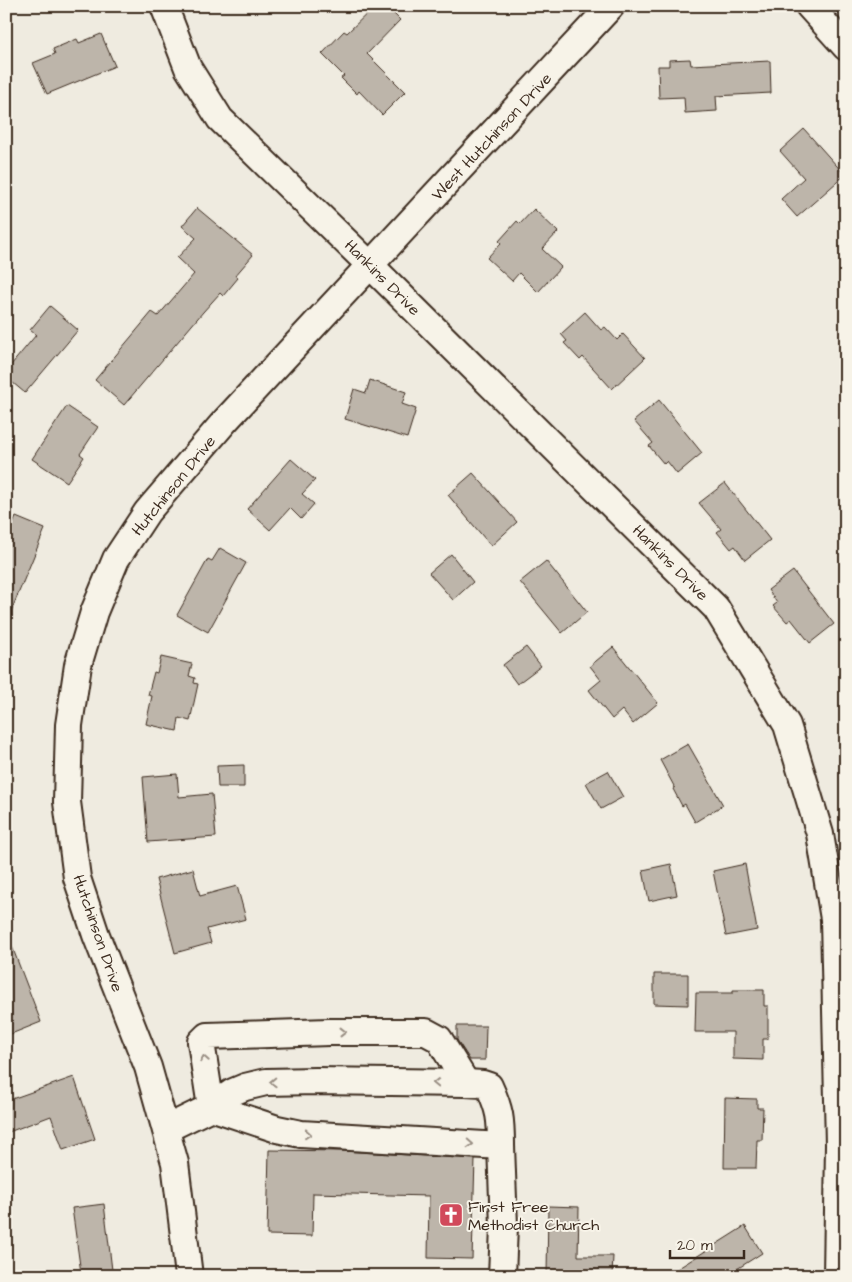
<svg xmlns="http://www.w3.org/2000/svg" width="852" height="1282" font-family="'Architects Daughter',sans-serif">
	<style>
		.building { fill: #bdb5aa; stroke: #3b2a1e }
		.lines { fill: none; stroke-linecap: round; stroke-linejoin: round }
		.minor-casing { stroke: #3b2a1e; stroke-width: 30 }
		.minor { stroke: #f7f3e8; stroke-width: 26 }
		.oneway { stroke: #998e83 }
		.labels { text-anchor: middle; stroke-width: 4; stroke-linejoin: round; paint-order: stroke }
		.street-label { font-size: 16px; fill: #3b2a1e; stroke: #f7f3e8 }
		.poi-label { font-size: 16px; fill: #3b2a1e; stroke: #f7f3e8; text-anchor: start }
	</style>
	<rect width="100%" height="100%" fill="#efebe0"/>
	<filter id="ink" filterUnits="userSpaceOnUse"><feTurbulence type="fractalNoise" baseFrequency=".02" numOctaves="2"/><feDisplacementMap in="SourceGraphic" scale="10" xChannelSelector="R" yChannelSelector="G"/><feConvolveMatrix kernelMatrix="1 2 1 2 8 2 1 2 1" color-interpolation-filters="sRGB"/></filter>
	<g filter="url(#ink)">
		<g class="building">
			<path d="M375,6H386L400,20L367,54L405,92L382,115L359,91L357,94L341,78L344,76L322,54L344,31L347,33Z"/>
			<path d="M101,34L115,66L47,94L33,63L55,54L53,49L77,39L79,43Z"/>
			<path d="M690,59L691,65L770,61L771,93L716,96L717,111L685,113L684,97L659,98L658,66H669V60Z"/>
			<path d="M804,129L845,175L797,217L781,199L804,178L780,151Z"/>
			<path d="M197,208L253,255L235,276L238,278L223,296L220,293L203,312L124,405L95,380L152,312L158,316L194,274L177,258L196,238L182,226Z"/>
			<path d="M534,209L558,232L542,249L561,267L538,292L519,273L512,281L487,258L501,243L499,241L517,221L520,224Z"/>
			<path d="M50,306L78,330L25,393L6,377V371L36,335L30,330Z"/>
			<path d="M585,312L601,330L605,327L617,340L623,334L645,358L612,389L583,357L580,360L564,343L567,341L561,334Z"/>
			<path d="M370,380L406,392L402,404L416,409L407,438L345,419L354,389L366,393Z"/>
			<path d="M659,400L702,453L677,474L667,461L664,464L649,446L653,443L634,421Z"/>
			<path d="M67,406L98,427L80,454L84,457L67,482L32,459Z"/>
			<path d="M291,459L315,480L302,494L314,504L301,519L290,508L270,530L247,509Z"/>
			<path d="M473,473L517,522L491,546L448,495Z"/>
			<path d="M725,483L770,540L745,560L735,546L731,549L717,532L721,529L699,503Z"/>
			<path d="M16,517L45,529L7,621L6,540Z"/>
			<path d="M220,548L246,563L208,632L177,615L208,559L212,561Z"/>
			<path d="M451,554L473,582L453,600L429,573Z"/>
			<path d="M546,561L587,612L562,633L520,582Z"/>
			<path d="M793,571L834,624L810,643L791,619L787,622L773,606L777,603L768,590Z"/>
			<path d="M526,647L541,666L517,684L503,665Z"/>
			<path d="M613,647L658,703L633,724L622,710L612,719L589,690L601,680L590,666Z"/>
			<path d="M161,657L192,664L189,676L195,678L194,683L198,684L190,721L179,718L177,731L146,724L152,696L148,695L154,672L157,673Z"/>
			<path d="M688,744L723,805L695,822L685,804L682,806L673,789L675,788L660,760Z"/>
			<path d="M244,765V787H218L217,766Z"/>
			<path d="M608,771L623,797L601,809L586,783Z"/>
			<path d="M177,774L179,797L212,794L216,837L148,842L143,777Z"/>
			<path d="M671,864L677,895L649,901L643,870Z"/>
			<path d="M745,864L757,930L726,936L713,871Z"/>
			<path d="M193,869L200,896L237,886L246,919L207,929L211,943L175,953L156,879Z"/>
			<path d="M8,936L41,1022L6,1036V937Z"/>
			<path d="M654,974H688V1005L654,1004Z"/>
			<path d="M733,990H764V1006H768V1039H763V1060L733,1059V1032H695L696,993H733Z"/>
			<path d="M457,1026H486L485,1060H470L457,1040Z"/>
			<path d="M74,1077L95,1139L63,1150L51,1116L6,1133V1101Z"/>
			<path d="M725,1098L757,1099V1108H763L762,1140H757L756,1168H724Z"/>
			<path d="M269,1150L342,1151L475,1159L472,1259L428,1258L429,1196L313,1193L312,1236L267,1235Z"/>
			<path d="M104,1204L112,1270L81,1273L72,1208Z"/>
			<path d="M548,1206L579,1207L578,1256H613L612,1276H547Z"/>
			<path d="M745,1226L762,1253L726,1276H666Z"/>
		</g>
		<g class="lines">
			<defs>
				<g id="minor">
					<path d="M164,6L188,68L220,119L370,265L716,608L787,725L820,834L834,919L839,1145L837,1276"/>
					<path d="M809,6L846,47"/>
					<path d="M211,1107L277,1129L301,1134L501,1146C501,1119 500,1110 489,1086L483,1084L466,1083"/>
					<path d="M166,1129L211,1107L233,1092L245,1087L266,1082L316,1081L466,1083L439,1039L426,1032H329L207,1036L201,1042L211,1107"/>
					<path d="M501,1146L504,1226L502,1276"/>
					<path d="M189,1276L175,1163L148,1067L96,935L77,878L67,802L69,725L78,665L94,612L116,559L147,512L225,421L611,6"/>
				</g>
			</defs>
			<use href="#minor" class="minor-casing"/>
			<use href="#minor" class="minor"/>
		</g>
		<defs><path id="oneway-chevron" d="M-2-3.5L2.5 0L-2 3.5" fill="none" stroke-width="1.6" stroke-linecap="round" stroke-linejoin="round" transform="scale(1.25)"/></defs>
		<g class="oneway">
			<use href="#oneway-chevron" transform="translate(343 1032)"/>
			<use href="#oneway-chevron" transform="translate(204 1059) rotate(-100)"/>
			<use href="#oneway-chevron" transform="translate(273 1082) rotate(178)"/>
			<use href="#oneway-chevron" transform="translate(436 1083) rotate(-179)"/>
			<use href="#oneway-chevron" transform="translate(308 1134) rotate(5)"/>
			<use href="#oneway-chevron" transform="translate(470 1144) rotate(3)"/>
		</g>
	</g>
	<defs>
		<symbol id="church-square" viewBox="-11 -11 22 22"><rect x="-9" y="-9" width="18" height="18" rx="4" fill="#d1495b" stroke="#f7f3e8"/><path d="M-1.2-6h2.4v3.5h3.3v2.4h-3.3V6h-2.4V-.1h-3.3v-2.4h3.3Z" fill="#fff"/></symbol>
	</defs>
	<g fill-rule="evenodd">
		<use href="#church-square" x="437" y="1201" width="28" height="28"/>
	</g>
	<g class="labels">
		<g class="street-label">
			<text transform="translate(491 136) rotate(-47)" y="6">West Hutchinson Drive</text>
			<text transform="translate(383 277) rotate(45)" y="6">Hankins Drive</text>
			<text transform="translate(173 485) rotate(-51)" y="6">Hutchinson Drive</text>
			<text transform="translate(671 562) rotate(45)" y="6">Hankins Drive</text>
			<text transform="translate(99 933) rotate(71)" y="6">Hutchinson Drive</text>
		</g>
		<g class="poi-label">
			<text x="468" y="1212">First Free<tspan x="468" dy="18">Methodist Church</tspan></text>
		</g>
	</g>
	<rect width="852" height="1282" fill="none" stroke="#f7f3e8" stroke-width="25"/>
	<rect x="12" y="12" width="827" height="1257" fill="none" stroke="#3b2a1e" stroke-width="2" filter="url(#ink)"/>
	<path d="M670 1250v8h74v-8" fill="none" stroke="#3b2a1e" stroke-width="2.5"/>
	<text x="677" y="1250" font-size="15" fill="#3b2a1e" stroke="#f7f3e8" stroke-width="4" paint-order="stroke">20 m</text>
</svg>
